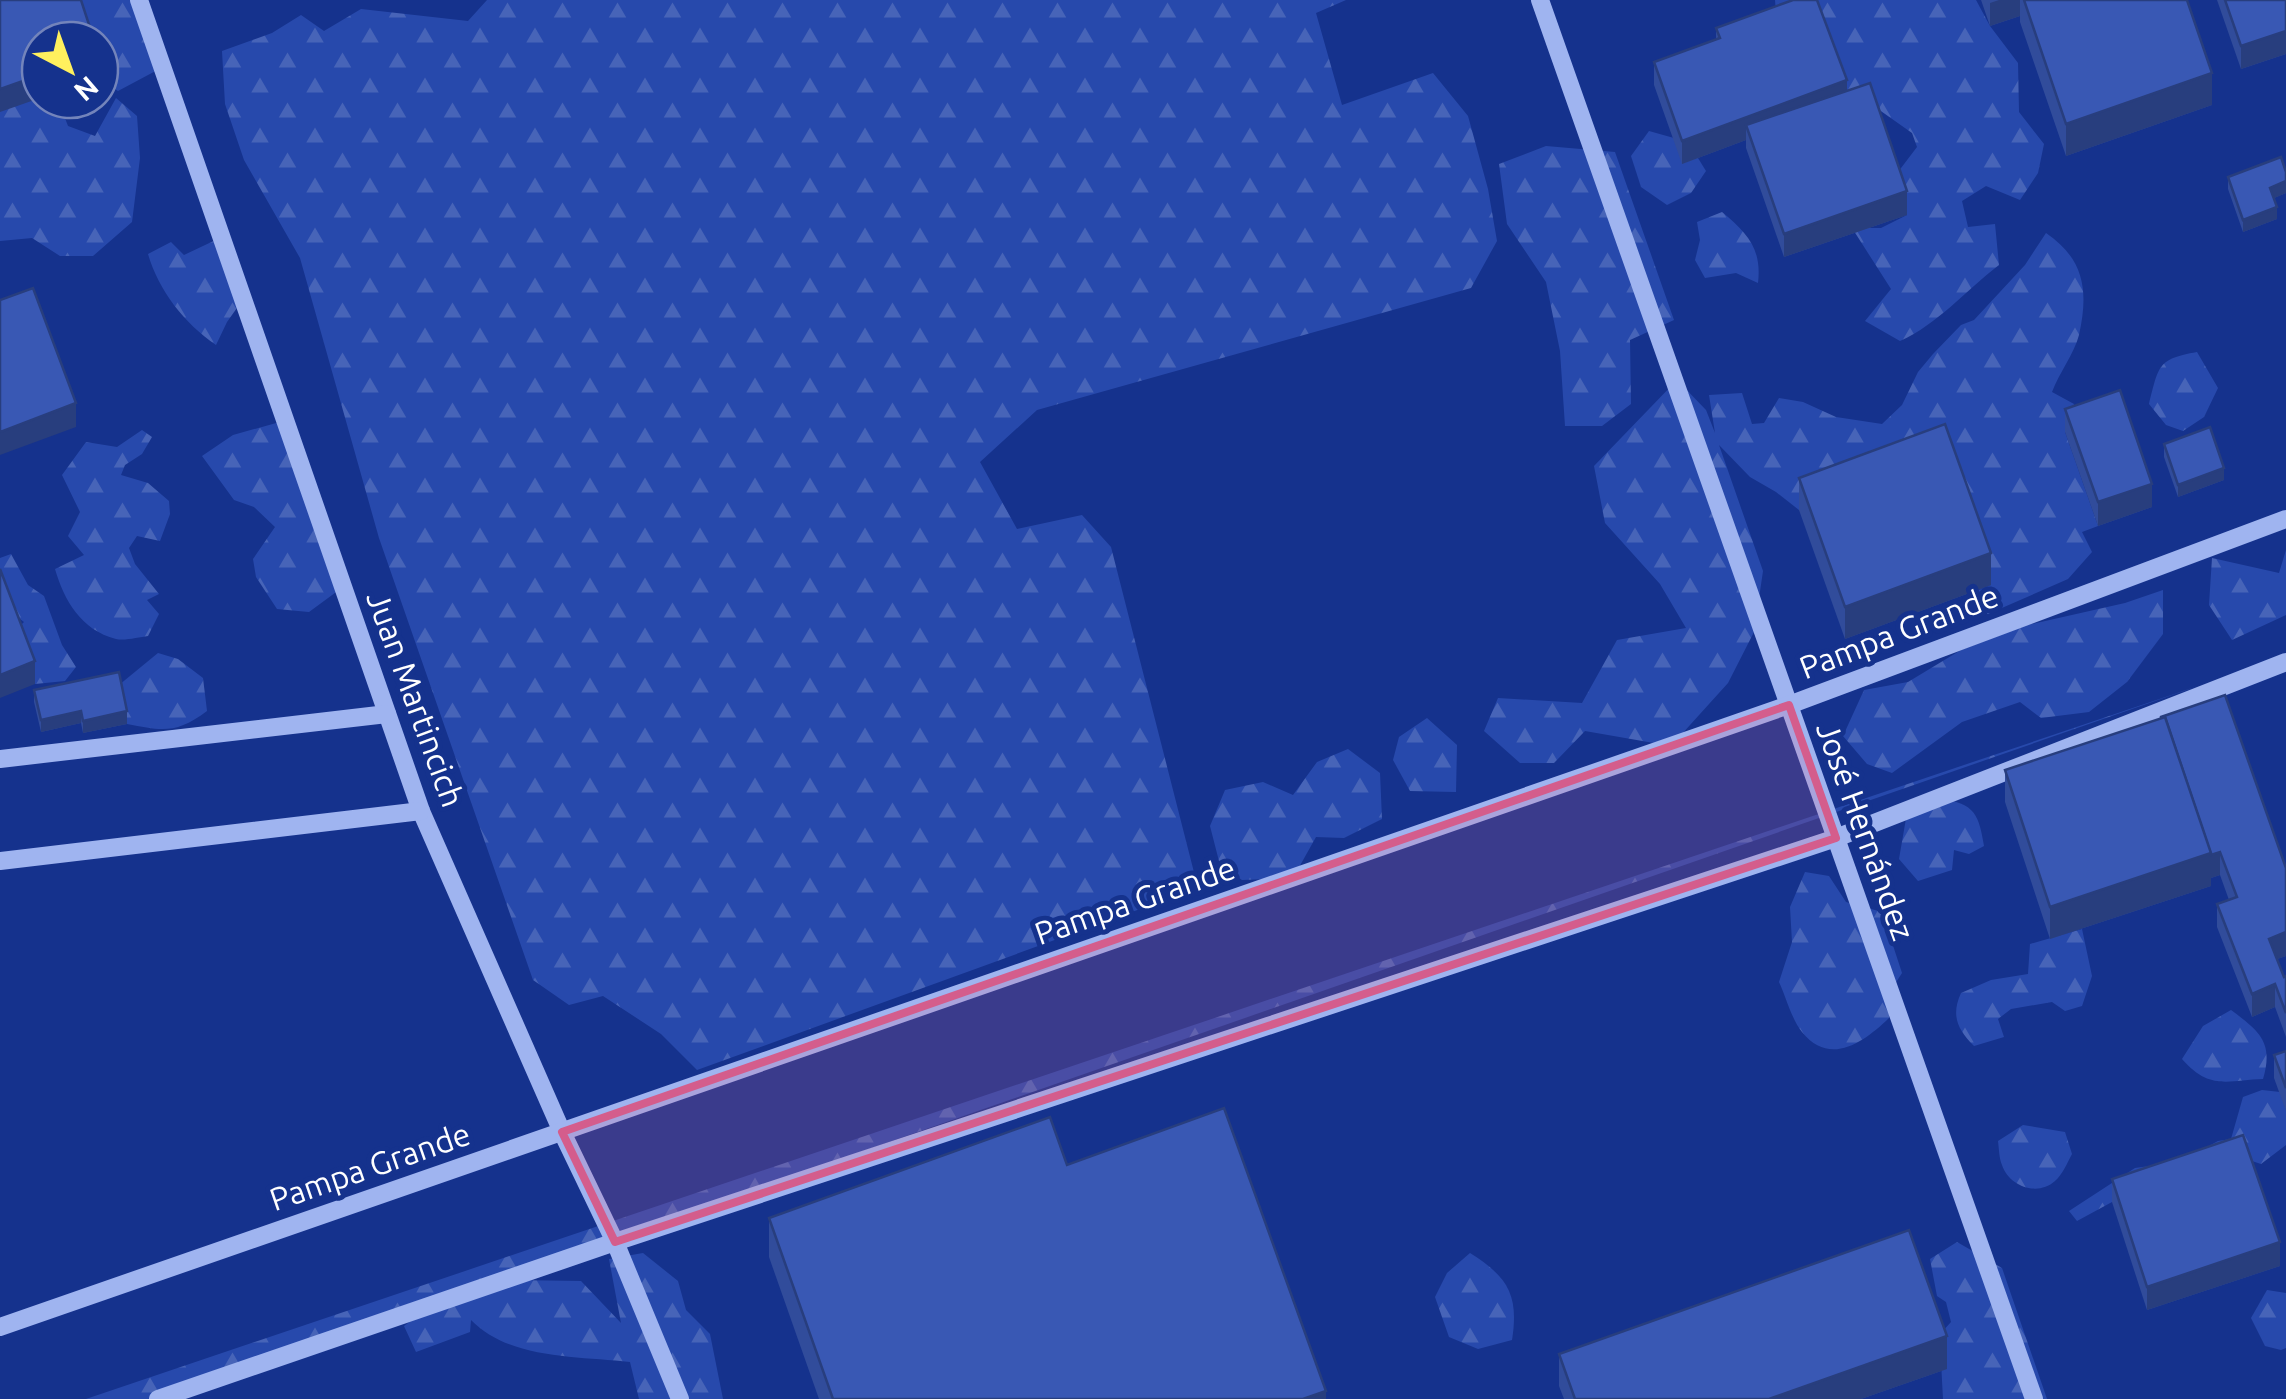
<svg xmlns="http://www.w3.org/2000/svg" width="2286" height="1399" font-family="Ubuntu,sans-serif">
	<style>
		.forest { fill: url(#forest-firs) }
		.lines { fill: none; stroke-linecap: round; stroke-linejoin: round }
		.minor { stroke: #9fb4f0; stroke-width: 18 }
		.wall { fill: #314c9b }
		.shaded-wall { fill: #283e7e }
		.building { fill: #3958b4; stroke: #283e7e; stroke-width: 2.5 }
		.marked { fill: #d45d8c; fill-opacity: 0.2; stroke: #d45d8c; stroke-width: 8; stroke-linejoin: round }
		.labels { text-anchor: middle; stroke-width: 10; stroke-linejoin: round; paint-order: stroke }
		.street-label { font-size: 32px; fill: #fff; stroke: #15328d }
	</style>
	<defs>
		<pattern id="forest-firs" width="22" height="20" patternUnits="userSpaceOnUse" patternTransform="scale(2.5)"><rect width="22" height="20" fill="#2749ac"/><path d="M5 1l3.5 6h-7zM16 11l3.5 6h-7z" fill="#4764b8"/></pattern>
	</defs>
	<rect width="100%" height="100%" fill="#15328d"/>
	<g class="forest">
		<path d="M76,0H135L163,67L118,91L100,79V40H71Z"/>
		<path d="M487,0H1346L1316,13L1342,105L1433,73L1468,116L1488,189L1497,241L1471,288L1037,410L980,462L1017,529L1082,515L1111,547L1198,888L697,1070L661,1034L603,996L569,1005L533,980L379,538L300,258L244,160L225,104L222,51L272,33L301,15L324,31L361,9L468,21Z"/>
		<path d="M1775,0H1976L1990,26L2018,63L2019,112L2044,144L2038,173L2020,200L1986,186L1962,201L1968,227L1995,224L1999,265C1965,291 1938,324 1900,341L1865,321L1891,289L1852,228H1881L1907,215L1895,176L1917,147L1912,133L1878,109L1860,115L1776,12Z"/>
		<path d="M40,88V100H58L68,126L95,136L116,98L137,116L140,158L132,222L93,256H60L32,238L0,241V108Z"/>
		<path d="M1649,131L1688,142L1706,171L1691,193L1667,205L1641,187L1631,156Z"/>
		<path d="M1546,146L1615,152L1674,320L1630,340L1631,404L1602,426H1565L1560,351L1546,282L1507,224L1499,164Z"/>
		<path d="M1722,212C1747,233 1762,248 1758,283L1736,273L1705,278L1695,260L1700,240L1697,222Z"/>
		<path d="M2046,233C2084,259 2089,290 2079,335C2074,354 2059,373 2052,392L2074,404L2065,432L2098,526L2082,532L2092,552L2068,579L1988,614L1967,595L1991,585L1799,510L1776,492L1750,477L1719,445L1763,571L1754,632L1728,683L1671,746L1585,731L1554,763H1520L1484,731L1498,698L1582,703L1617,640L1686,628L1660,584L1605,523L1594,466L1677,380L1706,410L1715,433L1709,395L1742,393L1752,424L1764,423L1779,398L1803,402L1836,417L1882,424L1902,405L1918,372L1933,354L1961,325L1974,320L2025,265Z"/>
		<path d="M222,237L244,298L227,322L216,345C184,323 159,291 148,254L171,242L184,255Z"/>
		<path d="M2197,352L2218,388L2204,417L2183,431L2166,425L2149,404C2159,366 2157,359 2197,352Z"/>
		<path d="M287,420L343,587L309,612L277,609L256,577L253,559L275,527L254,507L234,500L202,456L233,435Z"/>
		<path d="M142,430L152,437L142,454L125,465L121,475L148,483L169,501L170,514L160,541L137,536L129,548L135,564L159,594L147,600L159,614L148,636C139,637 125,641 116,639C81,630 64,600 55,569L84,555L68,536L80,512L62,475L86,442L117,447Z"/>
		<path d="M2286,550V615L2232,640L2209,605L2212,558L2279,573Z"/>
		<path d="M11,554L28,585L44,596L62,645L76,667L65,681L35,684L29,670L7,639L24,622L0,604V558Z"/>
		<path d="M2163,590V634L2127,682L2089,712L2041,718L2020,702L1962,722L1892,773L1867,764L1843,736L1864,690L1908,682L1961,650L2027,625L2125,603Z"/>
		<path d="M158,653L178,659L203,678L207,711C176,734 163,731 127,724L119,685Z"/>
		<path d="M2201,685L151,1399H86Z"/>
		<path d="M1427,718L1457,745L1456,792L1410,791L1393,760L1399,737Z"/>
		<path d="M1348,749L1380,773L1382,819L1344,838L1316,837L1293,878L1242,880L1220,865L1210,826L1225,790L1263,782L1293,795L1317,762Z"/>
		<path d="M1934,797C1972,804 1978,808 1984,846L1969,854L1954,850L1952,870L1918,881L1899,859L1908,807Z"/>
		<path d="M1805,872L1829,876L1846,902L1882,912L1902,973L1891,990L1889,1018C1864,1042 1830,1067 1802,1032C1792,1020 1786,997 1779,982L1792,942L1790,907Z"/>
		<path d="M2082,929L2092,976L2082,1006L2065,1011L2052,1002L2011,1009L1998,1019L2004,1037L1974,1046C1957,1029 1951,1015 1961,993L1991,980L2028,974L2030,944Z"/>
		<path d="M2231,1010C2259,1031 2274,1042 2263,1079C2228,1080 2210,1091 2182,1059L2203,1026Z"/>
		<path d="M2262,1090L2280,1092L2286,1110V1145L2261,1164L2243,1158L2112,1202L2077,1221L2069,1211L2135,1168L2179,1162L2218,1141L2231,1139L2243,1097Z"/>
		<path d="M2023,1125L2065,1132L2072,1154C2067,1163 2063,1174 2055,1181C2037,1197 2009,1186 2002,1165C1999,1158 1999,1148 1998,1141Z"/>
		<path d="M1957,1242L2002,1268L2047,1399H1943L1941,1361L1932,1343L1951,1322L1946,1302L1937,1296L1930,1259Z"/>
		<path d="M643,1253L678,1281L686,1310L710,1334L723,1399H639L630,1362C578,1356 510,1360 471,1320L470,1332L416,1352L404,1326L420,1314L510,1280L581,1281L621,1323L609,1259Z"/>
		<path d="M1470,1253C1508,1277 1519,1295 1512,1340L1478,1349L1449,1337L1435,1297L1447,1273Z"/>
		<path d="M2267,1290L2286,1293V1348L2281,1350L2265,1346L2251,1318Z"/>
	</g>
	<g class="lines">
		<g class="minor">
			<path d="M139,0L421,811L562,1132L615,1242L680,1399"/>
			<path d="M1540,0L2034,1399"/>
			<path d="M0,759L387,714"/>
			<path d="M0,861L421,811"/>
			<path d="M0,1327L1789,705L2286,519"/>
			<path d="M158,1399L615,1242L1836,838L2286,662"/>
		</g>
	</g>
	<g class="wall">
		<path d="M1981,0H2187L2212,105L2066,156L2020,22V16L1990,26Z"/>
		<path d="M2217,0H2286V54L2241,69Z"/>
		<path d="M1716,28L1847,91L1907,215L1784,257L1746,148V140L1682,164L1654,85V62L1716,40Z"/>
		<path d="M2286,172V193L2274,198L2277,219L2243,232L2228,189V177Z"/>
		<path d="M2065,409L2152,507L2098,526L2065,432Z"/>
		<path d="M2164,444L2224,480L2178,497L2164,457Z"/>
		<path d="M1799,478L1991,585L1845,639L1799,510Z"/>
		<path d="M34,690L127,724L83,733L81,723L41,732L34,702Z"/>
		<path d="M2005,770L2286,868V956L2277,959L2284,977L2286,976V1037L2275,1007L2252,1017L2217,927V904L2229,900L2220,875L2211,878V886L2050,939L2005,802Z"/>
		<path d="M2286,1051V1111L2274,1078V1055Z"/>
		<path d="M1067,1165L1326,1399H819L769,1257V1218Z"/>
		<path d="M2112,1179L2280,1266L2147,1310L2112,1202Z"/>
		<path d="M1559,1354L1947,1369L1861,1399H1564L1559,1386Z"/>
	</g>
	<g class="shaded-wall">
		<path d="M1999,0H2020V16L1990,26V3Z"/>
		<path d="M2286,31V54L2241,69V46Z"/>
		<path d="M2212,73V105L2066,156V124Z"/>
		<path d="M40,75V98L0,112V89Z"/>
		<path d="M1847,80V104L1746,125V140L1682,164V141Z"/>
		<path d="M2286,181V193L2270,200V188Z"/>
		<path d="M1907,191V215L1784,257V234Z"/>
		<path d="M2277,207V219L2243,232V220Z"/>
		<path d="M76,403V427L0,455V432Z"/>
		<path d="M2224,468V480L2178,497V485Z"/>
		<path d="M2152,484V507L2098,526V502Z"/>
		<path d="M1991,553V585L1845,639V607Z"/>
		<path d="M35,661V684L0,698V675Z"/>
		<path d="M81,711V723L41,732V720Z"/>
		<path d="M127,711V724L83,733V721Z"/>
		<path d="M2220,852V875L2211,878V886L2050,939V907L2211,853Z"/>
		<path d="M2286,932V956L2269,962V939Z"/>
		<path d="M2275,984V1007L2252,1017V994Z"/>
		<path d="M2280,1242V1266L2147,1310V1287Z"/>
		<path d="M1947,1336V1369L1861,1399H1769Z"/>
		<path d="M1326,1391V1399H1303Z"/>
	</g>
	<g class="building">
		<path d="M0,0H81L94,40H40V75L0,89Z"/>
		<path d="M1793,0H1817L1847,80L1682,141L1654,62L1720,38L1716,28Z"/>
		<path d="M2024,0H2187L2212,73L2066,124Z"/>
		<path d="M2225,0H2286V31L2241,46Z"/>
		<path d="M1870,83L1907,191L1784,234L1746,125Z"/>
		<path d="M2281,157L2286,172V181L2270,188L2277,207L2243,220L2228,177Z"/>
		<path d="M33,288L76,403L0,432V300Z"/>
		<path d="M2120,390L2152,484L2098,502L2065,409Z"/>
		<path d="M1945,424L1991,553L1845,607L1799,478Z"/>
		<path d="M2210,427L2224,468L2178,485L2164,444Z"/>
		<path d="M0,569L35,661L0,675Z"/>
		<path d="M119,672L127,711L83,721L81,711L41,720L34,690Z"/>
		<path d="M2225,695L2286,868V932L2269,939L2284,977L2286,976V1013L2275,984L2252,994L2217,904L2237,897L2220,852L2211,855L2165,717L2161,718V717Z"/>
		<path d="M2165,717L2211,853L2050,907L2005,770Z"/>
		<path d="M2286,1051V1088L2274,1055Z"/>
		<path d="M1224,1108L1326,1391L1303,1399H833L769,1218L1050,1117L1067,1165Z"/>
		<path d="M2243,1135L2280,1242L2147,1287L2112,1179Z"/>
		<path d="M1909,1230L1947,1336L1769,1399H1575L1559,1354Z"/>
	</g>
	<path class="marked" d="M1789,705L1836,838L615,1242L562,1132Z"/>
	<g class="labels">
		<g class="street-label">
			<text transform="translate(1899 632) rotate(-21)" y="11">Pampa Grande</text>
			<text transform="translate(415 699) rotate(70)" y="11">Juan Martincich</text>
			<text transform="translate(1865 831) rotate(70)" y="11">José Hernández</text>
			<text transform="translate(1135 901) rotate(-19)" y="11">Pampa Grande</text>
			<text transform="translate(370 1167) rotate(-19)" y="11">Pampa Grande</text>
		</g>
	</g>
	<g transform="translate(70 70) rotate(139)"><circle r="48" fill="#15328d" stroke="#7384bb" stroke-width="2.5"/>
	<path d="M0-8L18 38L0 25L-18 38Z" fill="#fff05e"/>
	<text y="-15" font-size="28" font-weight="bold" text-anchor="middle" fill="#ffffff">N</text>
	</g>
</svg>
